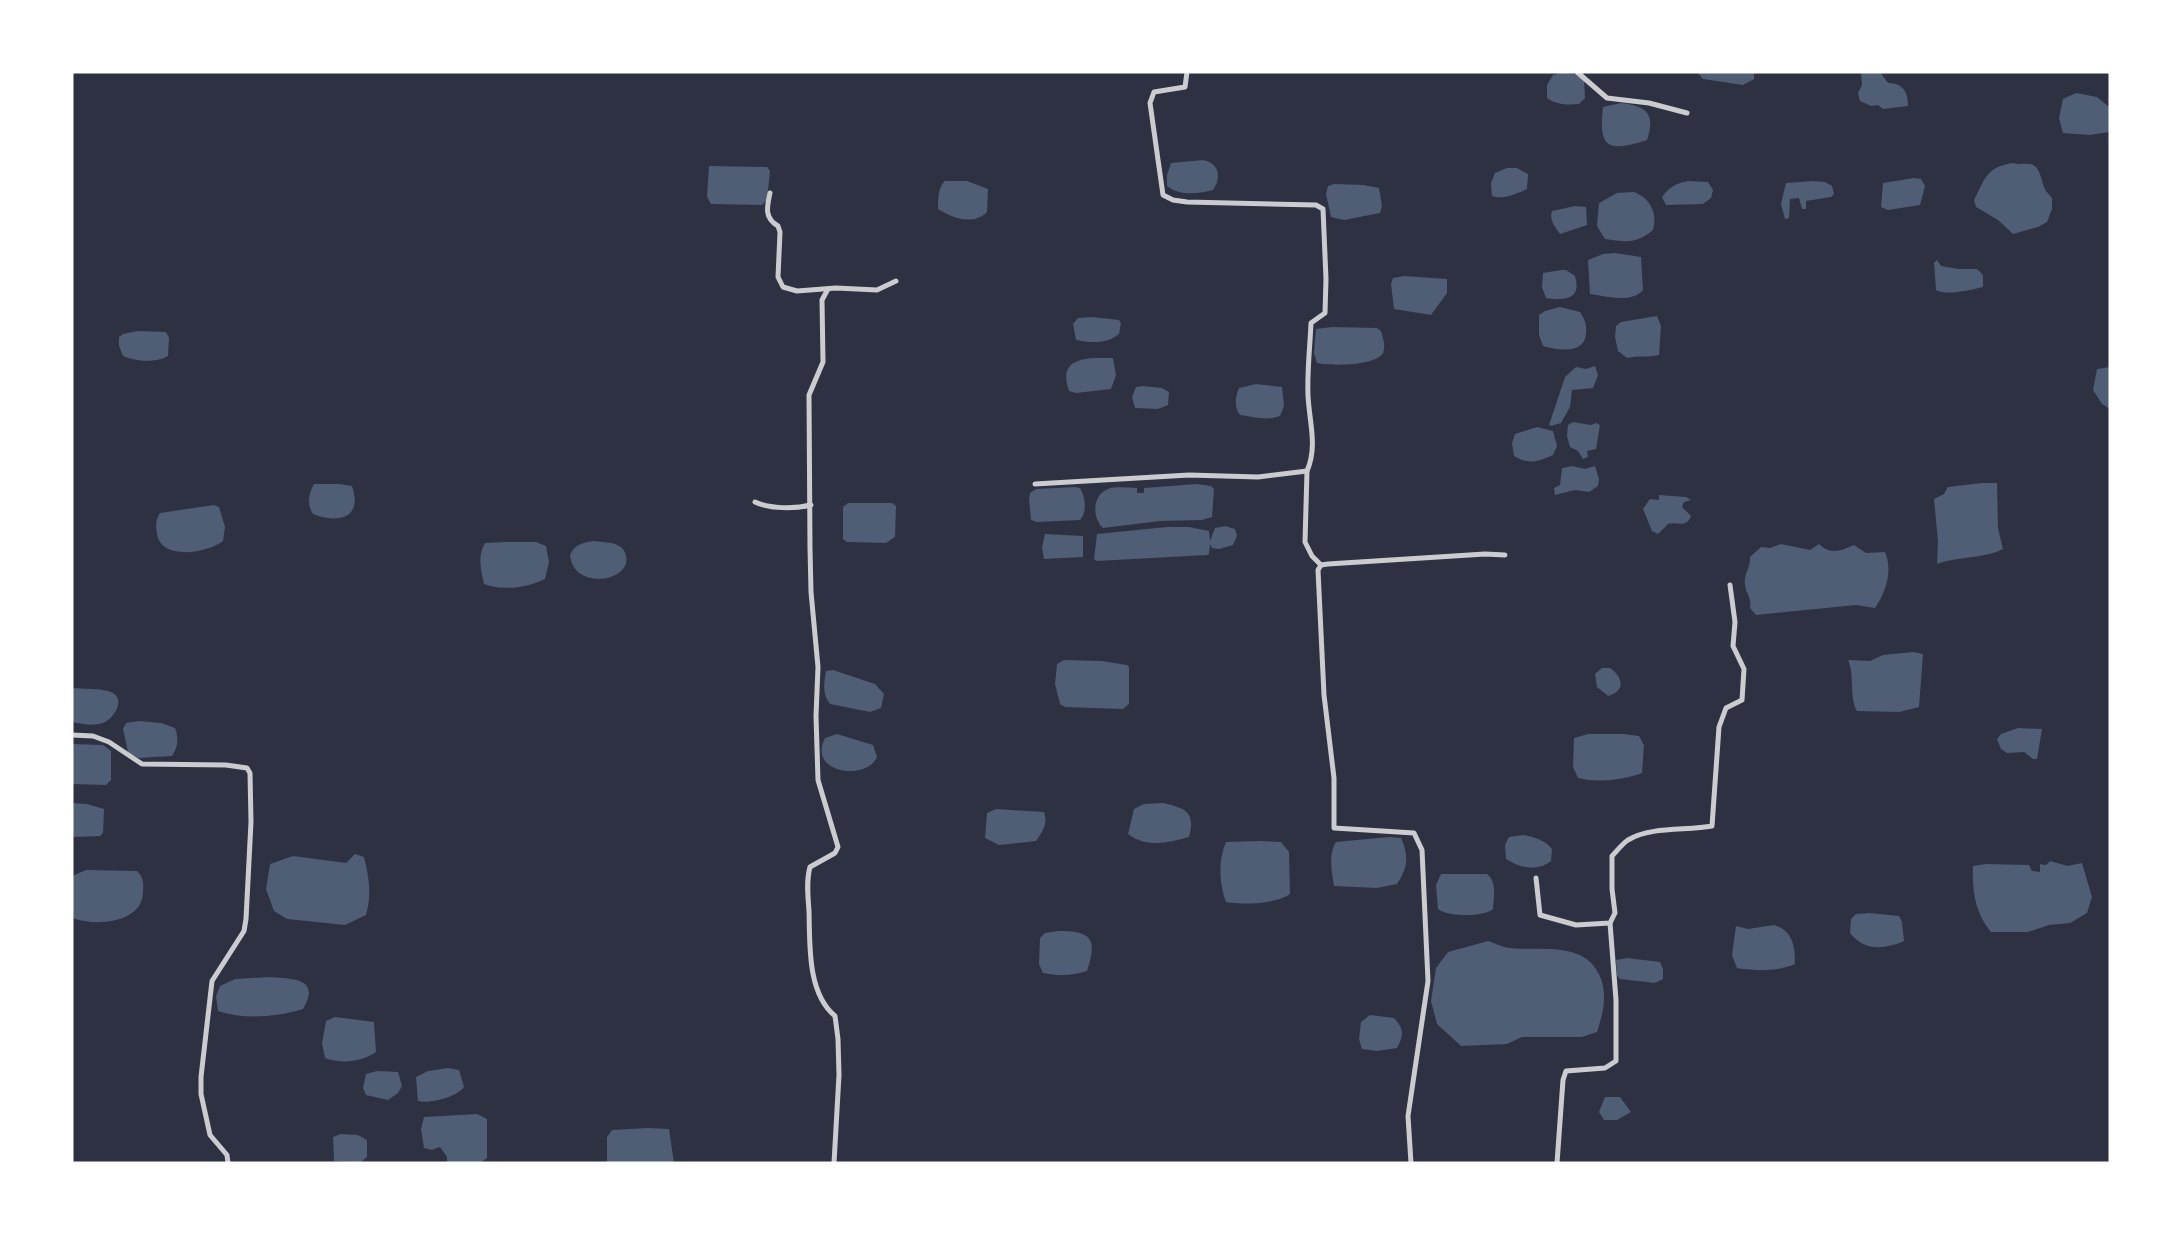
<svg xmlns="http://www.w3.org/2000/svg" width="2182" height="1235" font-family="'Fira Sans',sans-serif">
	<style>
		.water { fill: #4f5d75 }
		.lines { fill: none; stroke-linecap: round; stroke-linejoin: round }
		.minor { stroke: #caccd0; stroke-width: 5 }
	</style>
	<rect width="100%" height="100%" fill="#2d3142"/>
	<g class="water">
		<path d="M1697,72H1754V79L1743,85L1703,79Z"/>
		<path d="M1861,72H1880L1888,83C1903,83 1908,92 1908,106L1883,109L1878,105L1871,106L1860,101L1858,93L1862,85Z"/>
		<path d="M1561,73L1575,74L1584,79L1585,98L1579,104C1568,105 1557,105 1547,98V85L1553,75Z"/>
		<path d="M2076,93L2097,97L2109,107V132L2090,135L2063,133L2059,118L2063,99Z"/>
		<path d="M1621,103C1646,106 1656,113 1647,140C1609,152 1598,150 1603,107Z"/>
		<path d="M1203,160C1219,163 1222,177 1213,190C1199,194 1179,196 1167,186V175L1171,163Z"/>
		<path d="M2013,163C2019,165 2024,163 2030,164C2041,166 2041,181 2045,189C2046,192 2050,195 2052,198V209L2047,222L2038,227L2013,234L1998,220L1976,207L1974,200C1985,179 1986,167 2013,163Z"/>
		<path d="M709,166L767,167L770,171L767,200L762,205L711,204L707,197Z"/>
		<path d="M1507,168H1517L1528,174L1527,189C1517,194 1502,200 1492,196L1491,183L1495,173Z"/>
		<path d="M1914,178L1921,179L1925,186L1920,205L1888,210L1881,207L1883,183Z"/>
		<path d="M945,181H967L988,189L987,212C973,226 952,218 938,209C938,199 938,187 945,181Z"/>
		<path d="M1688,181L1708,182L1713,190L1711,198L1703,204L1666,205L1662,197C1669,187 1677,183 1688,181Z"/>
		<path d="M1813,181L1825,182L1832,186L1834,194L1831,197L1806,201V209H1802L1799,198L1790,199L1789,218L1785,219L1781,204L1786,183Z"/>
		<path d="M1334,184L1364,185L1379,188L1382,206L1380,213L1344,220L1331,217L1326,194L1328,186Z"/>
		<path d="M1634,192C1650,198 1658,213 1653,230C1637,244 1625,242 1605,239L1597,226L1599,203L1617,193Z"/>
		<path d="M1575,206L1586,207L1587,225L1560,234C1555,227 1549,220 1552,211Z"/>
		<path d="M1615,253L1641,257L1643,290C1631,304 1606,296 1590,294L1588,260L1603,254Z"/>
		<path d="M1937,260L1941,266L1959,269H1977L1983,275V287C1971,290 1946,296 1936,290L1934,263Z"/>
		<path d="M1561,270H1566L1575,276C1582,299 1565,301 1546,298L1542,287L1543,273Z"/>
		<path d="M1404,276L1447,279V293L1431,315L1394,309L1391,284L1393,278Z"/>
		<path d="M1560,307L1580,312C1585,319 1587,326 1586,334C1584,355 1557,350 1543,346L1539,335V315L1545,311Z"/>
		<path d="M1657,316L1661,326L1659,355C1648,358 1639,355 1627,358L1618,351L1615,337L1616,326L1621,322Z"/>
		<path d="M1092,317L1119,320L1121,323L1119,334C1107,344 1091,343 1076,340L1073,324L1078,318Z"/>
		<path d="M1332,327L1377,328L1381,331C1383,338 1386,346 1383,353C1376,366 1331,366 1317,363L1314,353L1316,329Z"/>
		<path d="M138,331L166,332L169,338L168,356C156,363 136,362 123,356L119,346V337L123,334Z"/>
		<path d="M1093,358H1113L1116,375L1111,389L1076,393L1069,391C1061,368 1070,360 1093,358Z"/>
		<path d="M1595,366L1598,375L1593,388L1572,390L1570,407L1561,423L1551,426L1549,425L1565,377L1576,367L1586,369Z"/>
		<path d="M2110,367V409L2102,404L2093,390L2097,369Z"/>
		<path d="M1256,384L1282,387L1284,406L1280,416C1267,421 1254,417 1240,415C1234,407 1235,397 1239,388Z"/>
		<path d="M1143,386L1162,388L1169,392L1168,405L1158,409L1135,408L1132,397L1136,387Z"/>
		<path d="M1573,422L1591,425L1596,423L1600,425L1596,449L1587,451L1588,457L1583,459L1578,451L1570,447L1567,436L1568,425Z"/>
		<path d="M1537,427L1553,431L1557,446L1553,455C1537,462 1529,465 1514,456L1512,443L1515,434Z"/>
		<path d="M1572,466L1585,469L1595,466L1599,479L1598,486L1589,492L1575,490L1555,495L1554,488L1560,485L1562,468Z"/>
		<path d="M1982,483H1997L1998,528L2003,549C1983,559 1959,556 1937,564L1938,541L1934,499L1944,494L1948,487Z"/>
		<path d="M314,484H339L352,486C363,518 339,524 313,514C307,505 308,494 314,484Z"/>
		<path d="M1197,484L1211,486L1214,489L1212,517L1202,520L1160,521L1103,528C1092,518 1092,495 1108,489C1115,486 1129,488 1137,488V493H1144V488Z"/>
		<path d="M1075,487L1080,488C1086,498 1087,512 1080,520L1037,522L1031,520L1029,499L1030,493L1036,489Z"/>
		<path d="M1659,495L1686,497L1691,500L1684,502L1682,507L1691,516C1686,529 1677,521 1668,524L1658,534L1652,531L1643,509L1650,499L1659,500Z"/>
		<path d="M848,503H892L896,506L895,537L886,543L847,542L843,539V507Z"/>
		<path d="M214,505L219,507L225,527L223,541C208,553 161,561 157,534C156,526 155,521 160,513Z"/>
		<path d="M1225,526L1235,529L1237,536L1233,545L1219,549L1212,548L1210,544L1209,554L1207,555L1097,561L1094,559L1097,534L1167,527H1189L1209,531L1210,541L1215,528Z"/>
		<path d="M1045,534L1083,536V557L1044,559L1042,547Z"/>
		<path d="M593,541C600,542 609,542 615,544C621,546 625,550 626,556C632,582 573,591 570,555C575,544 582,543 593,541Z"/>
		<path d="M505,542H536L546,546L549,562L545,579C526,588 503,591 484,584C481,570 477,556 485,543Z"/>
		<path d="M1781,544L1810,550L1819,544C1830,555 1841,551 1854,545L1866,553L1885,552C1893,571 1886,592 1875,608L1856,605L1756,615L1750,608C1752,598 1746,594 1745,585C1743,575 1751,567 1750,557L1761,547L1770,548Z"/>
		<path d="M1913,652L1923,654L1919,707L1899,712L1857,711C1849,698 1855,676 1848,660L1870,661L1883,655Z"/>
		<path d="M1064,660L1102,661L1127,665L1129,667V704L1123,709L1065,707L1060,704L1055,684L1057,664Z"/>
		<path d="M1602,668H1610C1623,677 1626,691 1608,696L1597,687L1595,674Z"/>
		<path d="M833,670L875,684L884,694L881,708L870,712L830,704C822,694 824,684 826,671Z"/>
		<path d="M72,688C84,689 100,688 111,692C126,698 115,717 105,722C95,727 82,724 72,722Z"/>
		<path d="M139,721L161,723L175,728C179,738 178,747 172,756L138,758L128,752L123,729L126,723Z"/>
		<path d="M2018,728L2042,729L2037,759H2033L2024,752L2007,753L2001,749L1997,739L2001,734Z"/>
		<path d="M837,734L873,745L877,757C867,781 807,774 825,738Z"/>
		<path d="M1624,734L1639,736L1644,745L1642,773C1623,780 1598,783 1578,778L1573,767L1574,738L1588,734Z"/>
		<path d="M72,744L103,745L111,751V780L106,785L72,784Z"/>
		<path d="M72,803L87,804L104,809L103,833L100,836L72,837Z"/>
		<path d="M1163,803C1185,808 1196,812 1189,837C1168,843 1146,848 1128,834L1134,809L1144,804Z"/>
		<path d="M996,809L1044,812C1048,824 1043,831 1036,841L999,845L985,838L987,813Z"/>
		<path d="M1523,835C1535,837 1545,840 1552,849L1551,861C1537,872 1520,868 1506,859L1505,845L1509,837Z"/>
		<path d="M1389,837L1401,838C1409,856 1408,868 1397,884L1377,888L1334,886C1332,872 1328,855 1336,842Z"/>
		<path d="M1259,841L1281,842L1289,852L1290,894C1275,904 1244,905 1226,902C1219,884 1218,860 1226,842Z"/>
		<path d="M355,854L364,857C369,877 372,895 366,915L345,925L287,919L274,911L266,889L270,864L293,856L346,863Z"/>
		<path d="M2050,861L2068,866L2082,863L2092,897L2087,913L2070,923L2049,925L2028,932H1991C1975,913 1972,891 1973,866L1986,864L2029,865L2032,871L2040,872V864L2046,865Z"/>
		<path d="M86,870L137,871C143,877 144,883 143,892C143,923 95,927 73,918L72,876Z"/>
		<path d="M1441,874H1487C1497,882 1494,896 1493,909C1484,917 1448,917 1438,909L1436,885Z"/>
		<path d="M1870,913L1899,916L1902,922L1904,941C1884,950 1864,951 1850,933L1851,919L1856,914Z"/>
		<path d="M1774,925C1793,931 1795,946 1795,964C1776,972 1757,971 1737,968L1732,955L1736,926L1748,929Z"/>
		<path d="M1058,931C1091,931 1098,938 1087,971C1072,976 1058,976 1043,973L1039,964L1040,938L1045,933Z"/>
		<path d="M1488,941C1494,943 1502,947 1509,948C1537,951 1578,942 1596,969C1609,989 1604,1011 1597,1032L1582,1037H1522L1507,1044L1461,1046L1437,1024L1431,1001L1436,968L1448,952Z"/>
		<path d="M1627,958L1660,962L1663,969V979L1655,983L1620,979L1617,976L1616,960Z"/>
		<path d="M269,977C291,979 322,977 303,1009C276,1017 245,1020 218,1011L216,996L220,986L235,979Z"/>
		<path d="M1370,1015L1394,1018C1404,1029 1404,1035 1397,1048L1377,1051L1362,1049L1359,1039L1361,1022Z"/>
		<path d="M335,1017L374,1022L376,1052C362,1062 341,1064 325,1058L322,1043L326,1021Z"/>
		<path d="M448,1068L459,1070L464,1087C457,1097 430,1104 418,1101L416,1077L428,1071Z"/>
		<path d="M377,1071L398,1072L402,1086L398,1093L388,1100L366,1095L363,1088L366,1074Z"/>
		<path d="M1605,1097H1620L1631,1112L1617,1120H1604L1599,1112Z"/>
		<path d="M477,1114L487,1119V1158L480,1163H447V1157L440,1147L432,1150L424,1148L421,1129L424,1117Z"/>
		<path d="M648,1128L669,1129L674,1163H607V1137L612,1130Z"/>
		<path d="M341,1134L358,1135L367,1140V1157L360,1163L334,1161L333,1137Z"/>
	</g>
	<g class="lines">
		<g class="minor">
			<path d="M1187,72L1185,87L1154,92L1150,103L1163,195L1173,200L1187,202L1316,205L1323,209L1326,279L1325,313L1311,323C1310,347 1307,371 1308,395C1309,421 1318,446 1307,471L1305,542L1312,556L1321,565"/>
			<path d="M1577,72L1607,98L1649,103L1687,113"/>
			<path d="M770,193C767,207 764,218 778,226L780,232L778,277L783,287L797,291L836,288L877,290L896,281"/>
			<path d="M828,289L822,300L823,362L809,395L810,548L811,592L818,667L816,716L818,780L838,847L835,853L810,867C806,881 808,897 809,911C810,944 807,993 835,1016L838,1039L839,1075L834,1163"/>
			<path d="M1035,484L1189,475L1258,477L1307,471"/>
			<path d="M755,502C769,509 795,509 811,505"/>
			<path d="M72,735L93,736L109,742L142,764L226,765L247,768L250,773L251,822L246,919L244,931L212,981L201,1077V1094L210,1135L227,1155L228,1163"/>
			<path d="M1536,878L1540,915L1576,925L1610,923L1615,913L1612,889V856C1617,851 1622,844 1628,840C1651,826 1687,831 1712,826L1719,727L1726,708L1742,700L1744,669L1733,646L1735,622L1730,585"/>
			<path d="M1411,1163L1408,1116L1428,981L1422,850L1414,833L1334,828V778L1324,695L1318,570L1321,565L1328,564L1485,554L1505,555"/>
			<path d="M1557,1163L1563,1080L1566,1071L1605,1068L1616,1061V1000L1610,923"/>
		</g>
	</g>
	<rect width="2182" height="1235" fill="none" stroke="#ffffff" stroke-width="147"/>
</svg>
